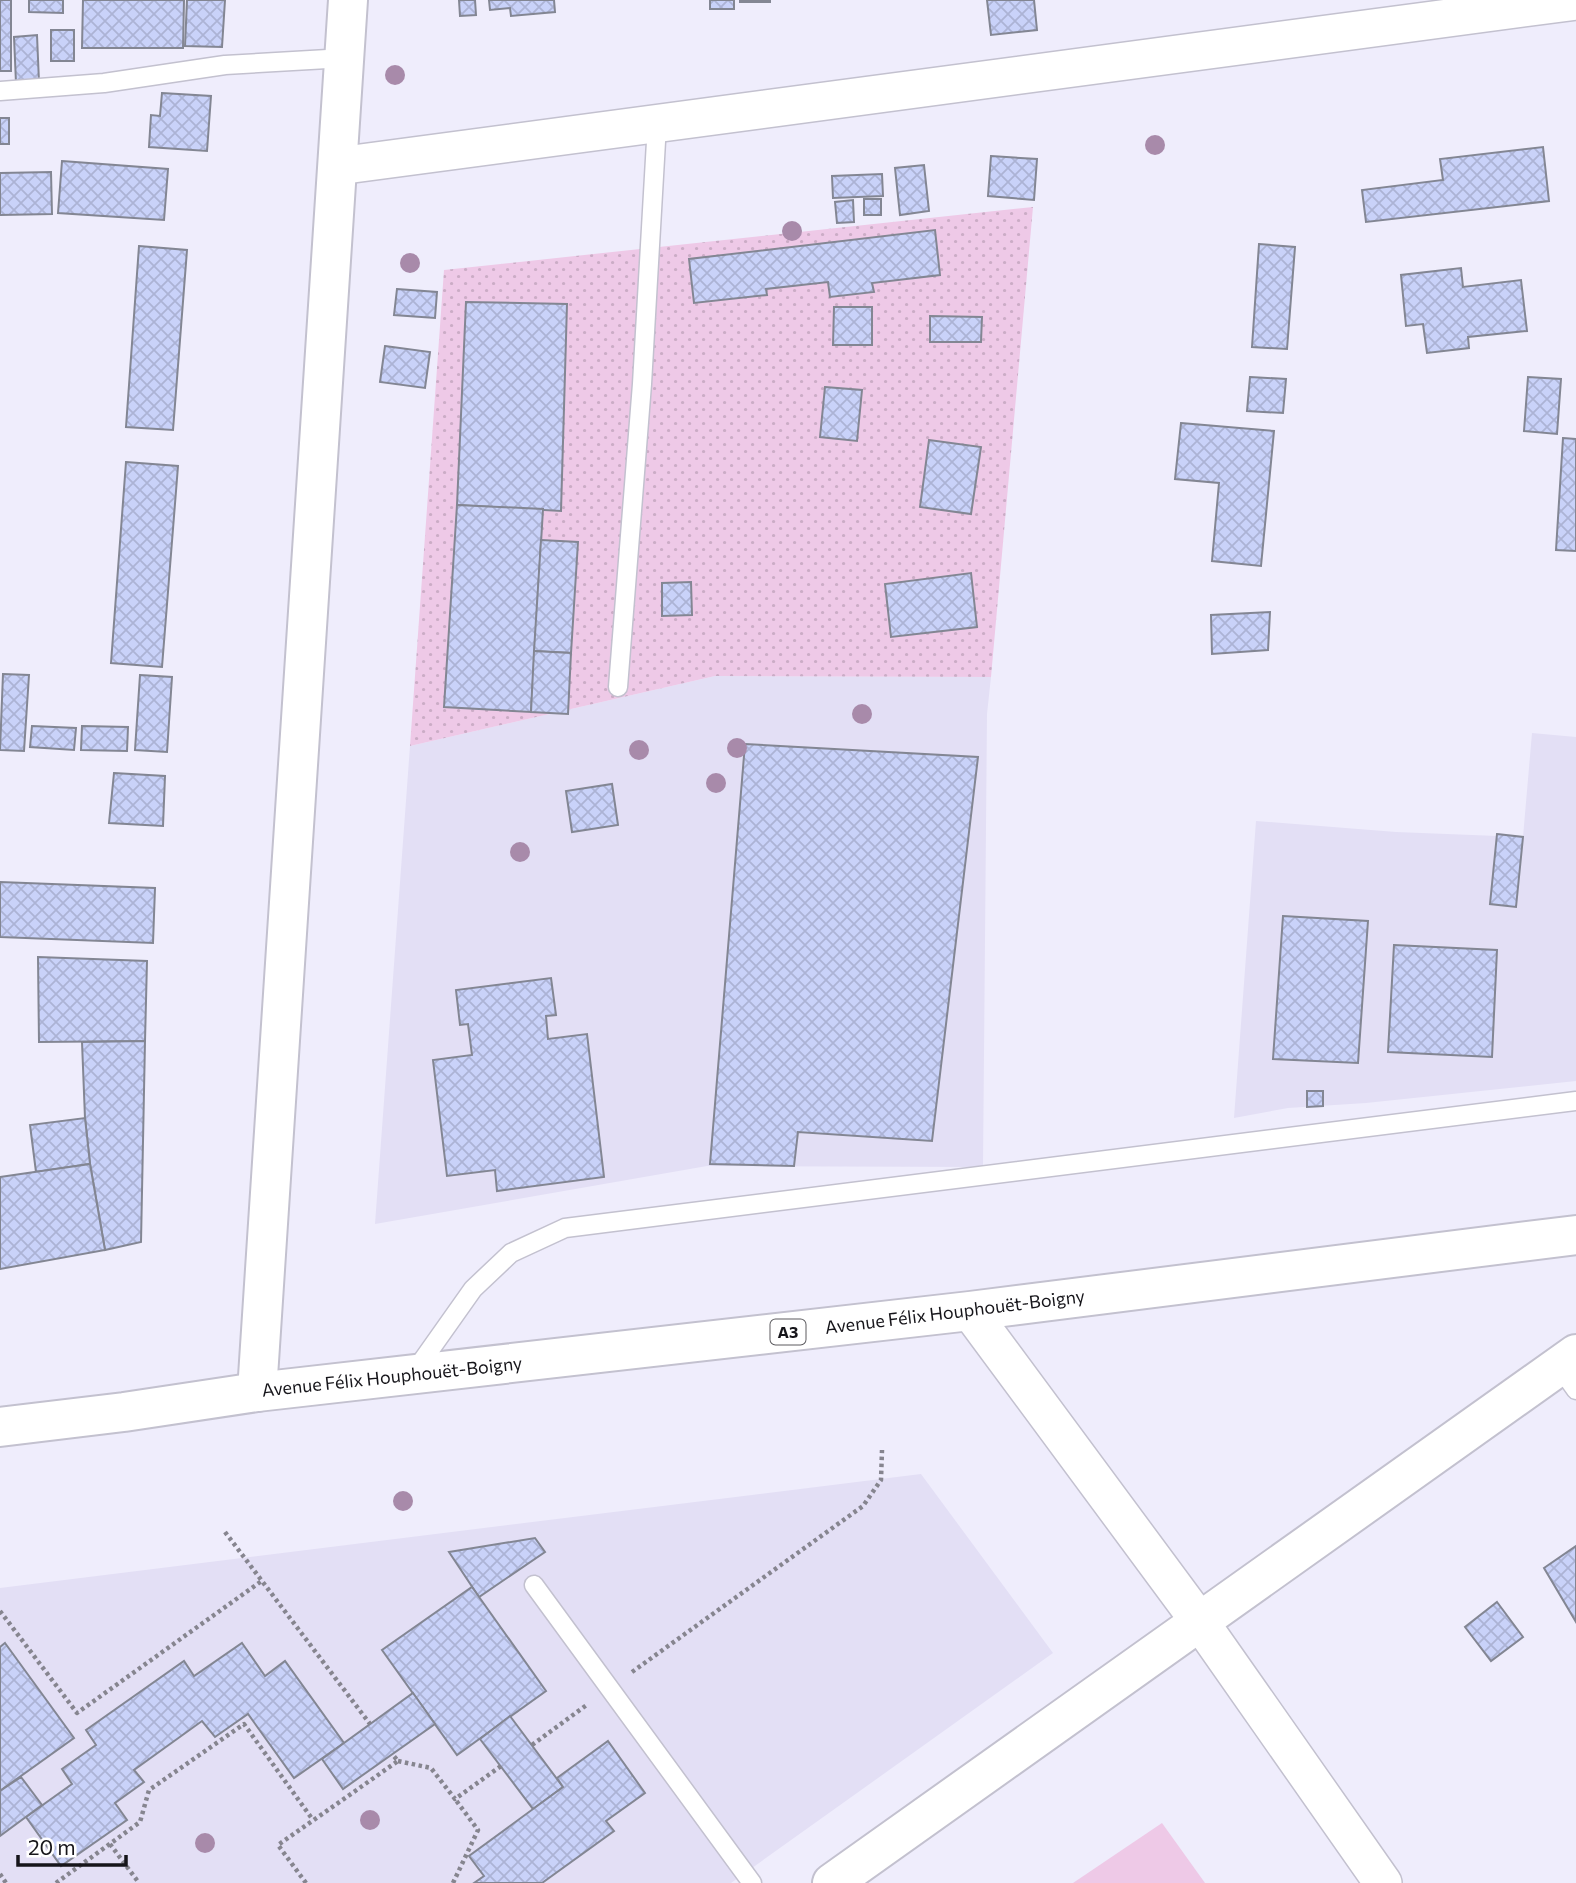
<svg xmlns="http://www.w3.org/2000/svg" width="1576" height="1883" font-family="Commissioner,sans-serif">
	<style>
		.built { fill: #e3dff5 }
		.green { fill: url(#green-dots) }
		.pitch { fill: #eec9e7 }
		.building { fill: url(#building-cross-hatch); stroke: #838693; stroke-width: 2 }
		.lines { fill: none; stroke-linecap: round; stroke-linejoin: round }
		.lane-casing { stroke: #c3c1cf; stroke-width: 21 }
		.street-casing { stroke: #c3c1cf; stroke-width: 40 }
		.secondary-casing { stroke: #c3c1cf; stroke-width: 42 }
		.highway-casing { stroke: #c3c1cf; stroke-width: 42 }
		.path { stroke: #86858f; stroke-width: 4.5; stroke-dasharray: 3.5 3.5; stroke-linecap: butt }
		.lane { stroke: #fff; stroke-width: 18 }
		.street { stroke: #fff; stroke-width: 37 }
		.secondary { stroke: #fff; stroke-width: 38 }
		.highway { stroke: #fff; stroke-width: 38 }
		.tree { fill: #a88aaa }
		.labels { text-anchor: middle; stroke-width: 5; stroke-linejoin: round; paint-order: stroke }
		.shield { fill: #fff; stroke: #5c5b5f; stroke-width: 2 }
		.shield-label { font-size: 16px; font-weight: bold; fill: #16151a }
		.street-label { font-size: 18px; fill: #16151a; stroke: #fff }
	</style>
	<defs>
		<pattern id="green-dots" width="8" height="8" patternUnits="userSpaceOnUse" patternTransform="scale(1.75)"><rect width="8" height="8" fill="#eec9e7"/><path d="M2 2h.1M6 6h.1" fill="none" stroke="#cbacc6" stroke-width="1.8" stroke-linecap="round"/></pattern>
		<pattern id="building-cross-hatch" width="8" height="8" patternUnits="userSpaceOnUse" patternTransform="scale(1.75)"><rect width="8" height="8" fill="#c9d2f9"/><path d="M0 0l8 8M0 8l8-8" fill="none" stroke="#acb3d5"/></pattern>
	</defs>
	<rect width="100%" height="100%" fill="#efedfc"/>
	<g class="built">
		<path d="M715,676L991,677L987,714L983,1167L707,1166L375,1224L410,746Z"/>
		<path d="M1532,733L1576,737V1081L1366,1103L1288,1108L1234,1118L1256,821L1396,832L1523,837Z"/>
		<path d="M921,1474L1053,1653L731,1883H0V1588Z"/>
	</g>
	<path class="green" d="M1033,207L991,677L715,676L410,746L444,270Z"/>
	<path class="pitch" d="M1162,1823L1205,1883H1073Z"/>
	<g class="building">
		<rect x="0" y="0" width="11" height="71"/>
		<path d="M29,0H63V13L29,12Z"/>
		<path d="M83,0H184L183,48H82Z"/>
		<path d="M187,0H225L222,47L185,46Z"/>
		<path d="M459,0H475L476,15L460,16Z"/>
		<path d="M489,0H554L555,12L511,16L510,8L490,10Z"/>
		<rect x="710" y="0" width="24" height="9"/>
		<rect x="740" y="0" width="30" height="2"/>
		<path d="M987,0H1034L1037,30L991,35Z"/>
		<rect x="51" y="30" width="23" height="31"/>
		<path d="M37,35L39,82L16,83L14,37Z"/>
		<path d="M162,93L211,96L207,151L149,147L151,115L160,116Z"/>
		<rect x="0" y="118" width="9" height="26"/>
		<path d="M1543,147L1549,201L1366,222L1362,190L1443,180L1440,159Z"/>
		<path d="M991,156L1037,159L1034,200L988,196Z"/>
		<path d="M62,161L168,169L164,220L58,213Z"/>
		<path d="M924,165L929,211L900,215L895,168Z"/>
		<path d="M51,172L52,214L0,215V173Z"/>
		<path d="M882,174L883,196L833,198L832,176Z"/>
		<rect x="864" y="199" width="17" height="16"/>
		<path d="M853,200L854,222L837,223L835,202Z"/>
		<path d="M935,230L940,275L872,283L874,292L830,297L828,282L766,289L767,295L694,303L689,259Z"/>
		<path d="M1259,244L1295,247L1287,349L1252,347Z"/>
		<path d="M139,246L187,250L173,430L126,427Z"/>
		<path d="M1461,268L1463,287L1521,280L1527,331L1468,337L1469,348L1427,353L1423,324L1406,326L1401,275Z"/>
		<path d="M397,289L437,292L435,318L394,315Z"/>
		<path d="M466,302L567,304L561,511L457,505Z"/>
		<path d="M834,307H872V345H833Z"/>
		<path d="M930,316L982,317L981,342H930Z"/>
		<path d="M385,346L430,352L425,388L380,382Z"/>
		<path d="M1250,377L1286,379L1283,413L1247,411Z"/>
		<path d="M1528,377L1561,379L1557,434L1524,431Z"/>
		<path d="M825,387L862,390L857,441L820,437Z"/>
		<path d="M1181,423L1274,431L1261,566L1212,561L1219,483L1175,479Z"/>
		<path d="M1563,438L1576,439V551L1556,550Z"/>
		<path d="M929,440L981,447L971,514L920,507Z"/>
		<path d="M126,462L178,466L162,667L111,663Z"/>
		<path d="M457,505L543,509L531,712L444,707Z"/>
		<path d="M541,540L578,542L571,653L534,651Z"/>
		<path d="M971,573L977,627L891,637L885,584Z"/>
		<path d="M691,582L692,615L662,616V583Z"/>
		<path d="M1270,612L1268,650L1212,654L1211,615Z"/>
		<path d="M534,651L571,653L568,714L531,712Z"/>
		<path d="M3,674L29,675L24,751L0,750Z"/>
		<path d="M140,675L172,677L167,752L135,750Z"/>
		<path d="M32,726L76,728L74,750L30,747Z"/>
		<path d="M82,726L128,727L127,751L81,750Z"/>
		<path d="M745,744L978,757L932,1141L798,1132L794,1166L710,1164Z"/>
		<path d="M114,773L165,776L163,826L109,823Z"/>
		<path d="M612,784L618,825L572,832L566,791Z"/>
		<path d="M1497,834L1523,837L1516,907L1490,904Z"/>
		<path d="M0,882L155,888L153,943L0,937Z"/>
		<path d="M1283,916L1368,921L1358,1063L1273,1059Z"/>
		<path d="M1394,945L1497,950L1492,1057L1388,1052Z"/>
		<path d="M38,957L147,961L145,1041L39,1042Z"/>
		<path d="M551,978L556,1015L546,1016L548,1039L587,1034L604,1177L497,1191L495,1170L447,1176L433,1060L472,1055L468,1024L460,1025L456,990Z"/>
		<path d="M145,1041L141,1242L105,1250L90,1164L85,1118L82,1042Z"/>
		<path d="M1307,1091H1323V1106L1307,1107Z"/>
		<path d="M85,1118L90,1164L36,1172L30,1125Z"/>
		<path d="M90,1164L105,1250L0,1269V1177Z"/>
		<path d="M535,1538L545,1552L479,1597L449,1552Z"/>
		<path d="M1576,1546V1622L1544,1568Z"/>
		<path d="M472,1587L546,1691L457,1755L382,1650Z"/>
		<path d="M1497,1602L1523,1637L1491,1661L1465,1627Z"/>
		<path d="M5,1643L74,1738L0,1791V1647Z"/>
		<path d="M242,1643L265,1676L285,1661L344,1743L294,1778L248,1714L215,1737L202,1721L134,1770L144,1782L115,1803L127,1820L61,1866L26,1817L72,1784L62,1769L96,1745L86,1730L184,1661L194,1676Z"/>
		<path d="M413,1693L435,1724L343,1789L322,1759Z"/>
		<path d="M510,1716L563,1787L533,1809L480,1739Z"/>
		<path d="M608,1741L645,1793L606,1821L614,1831L542,1883H474L484,1876L469,1856L563,1787L557,1778Z"/>
		<path d="M21,1777L42,1805L0,1836V1791Z"/>
	</g>
	<g class="lines">
		<defs>
			<g id="lane">
				<path d="M0,91L104,83L225,65L345,58"/>
				<path d="M618,687L642,384L657,124"/>
				<path d="M1559,1366L1576,1390"/>
				<path d="M415,1371L473,1289L511,1253L565,1228L1576,1101"/>
				<path d="M534,1585L752,1883"/>
			</g>
			<g id="street">
				<path d="M338,166L1576,1"/>
				<path d="M970,1311L1200,1622L1383,1883"/>
			</g>
			<g id="secondary">
				<path d="M257,1392L348,0"/>
				<path d="M832,1883L1576,1354"/>
			</g>
			<path id="highway" d="M0,1427L124,1412L257,1392L970,1311L1576,1235"/>
		</defs>
		<use href="#lane" class="lane-casing"/>
		<use href="#street" class="street-casing"/>
		<use href="#secondary" class="secondary-casing"/>
		<use href="#highway" class="highway-casing"/>
		<g class="path">
			<path d="M225,1532L370,1724"/>
			<path d="M0,1611L77,1713L263,1580"/>
			<path d="M632,1672L863,1506L881,1480L882,1450"/>
			<path d="M532,1745L588,1704"/>
			<path d="M398,1761L431,1768L455,1799L501,1766"/>
			<path d="M110,1844L139,1883"/>
			<path d="M0,1874L6,1883"/>
			<path d="M56,1883L140,1822L149,1790L244,1724L313,1820"/>
			<path d="M306,1883L278,1845L398,1761L392,1754"/>
			<path d="M453,1883L478,1830L455,1799"/>
		</g>
		<use href="#lane" class="lane"/>
		<use href="#street" class="street"/>
		<use href="#secondary" class="secondary"/>
		<use href="#highway" class="highway"/>
	</g>
	<g class="tree">
		<circle cx="395" cy="75" r="10"/>
		<circle cx="1155" cy="145" r="10"/>
		<circle cx="792" cy="231" r="10"/>
		<circle cx="410" cy="263" r="10"/>
		<circle cx="862" cy="714" r="10"/>
		<circle cx="737" cy="748" r="10"/>
		<circle cx="639" cy="750" r="10"/>
		<circle cx="716" cy="783" r="10"/>
		<circle cx="520" cy="852" r="10"/>
		<circle cx="403" cy="1501" r="10"/>
		<circle cx="370" cy="1820" r="10"/>
		<circle cx="205" cy="1843" r="10"/>
	</g>
	<g class="labels">
		<rect class="shield" x="770.5" y="1319.5" width="35" height="25" rx="5"/>
		<g class="shield-label">
			<text x="788" y="1338">A3</text>
		</g>
		<g class="street-label">
			<text transform="translate(955 1312) rotate(-7)" y="6">Avenue Félix Houphouët-Boigny</text>
			<text transform="translate(392 1377) rotate(-6)" y="6">Avenue Félix Houphouët-Boigny</text>
		</g>
	</g>
	<path d="M18 1855v10h108v-10" fill="none" stroke="#16151a" stroke-width="3.5"/>
	<text x="28" y="1855" font-size="21" fill="#16151a" stroke="#ffffff" stroke-width="5" paint-order="stroke">20 m</text>
</svg>
